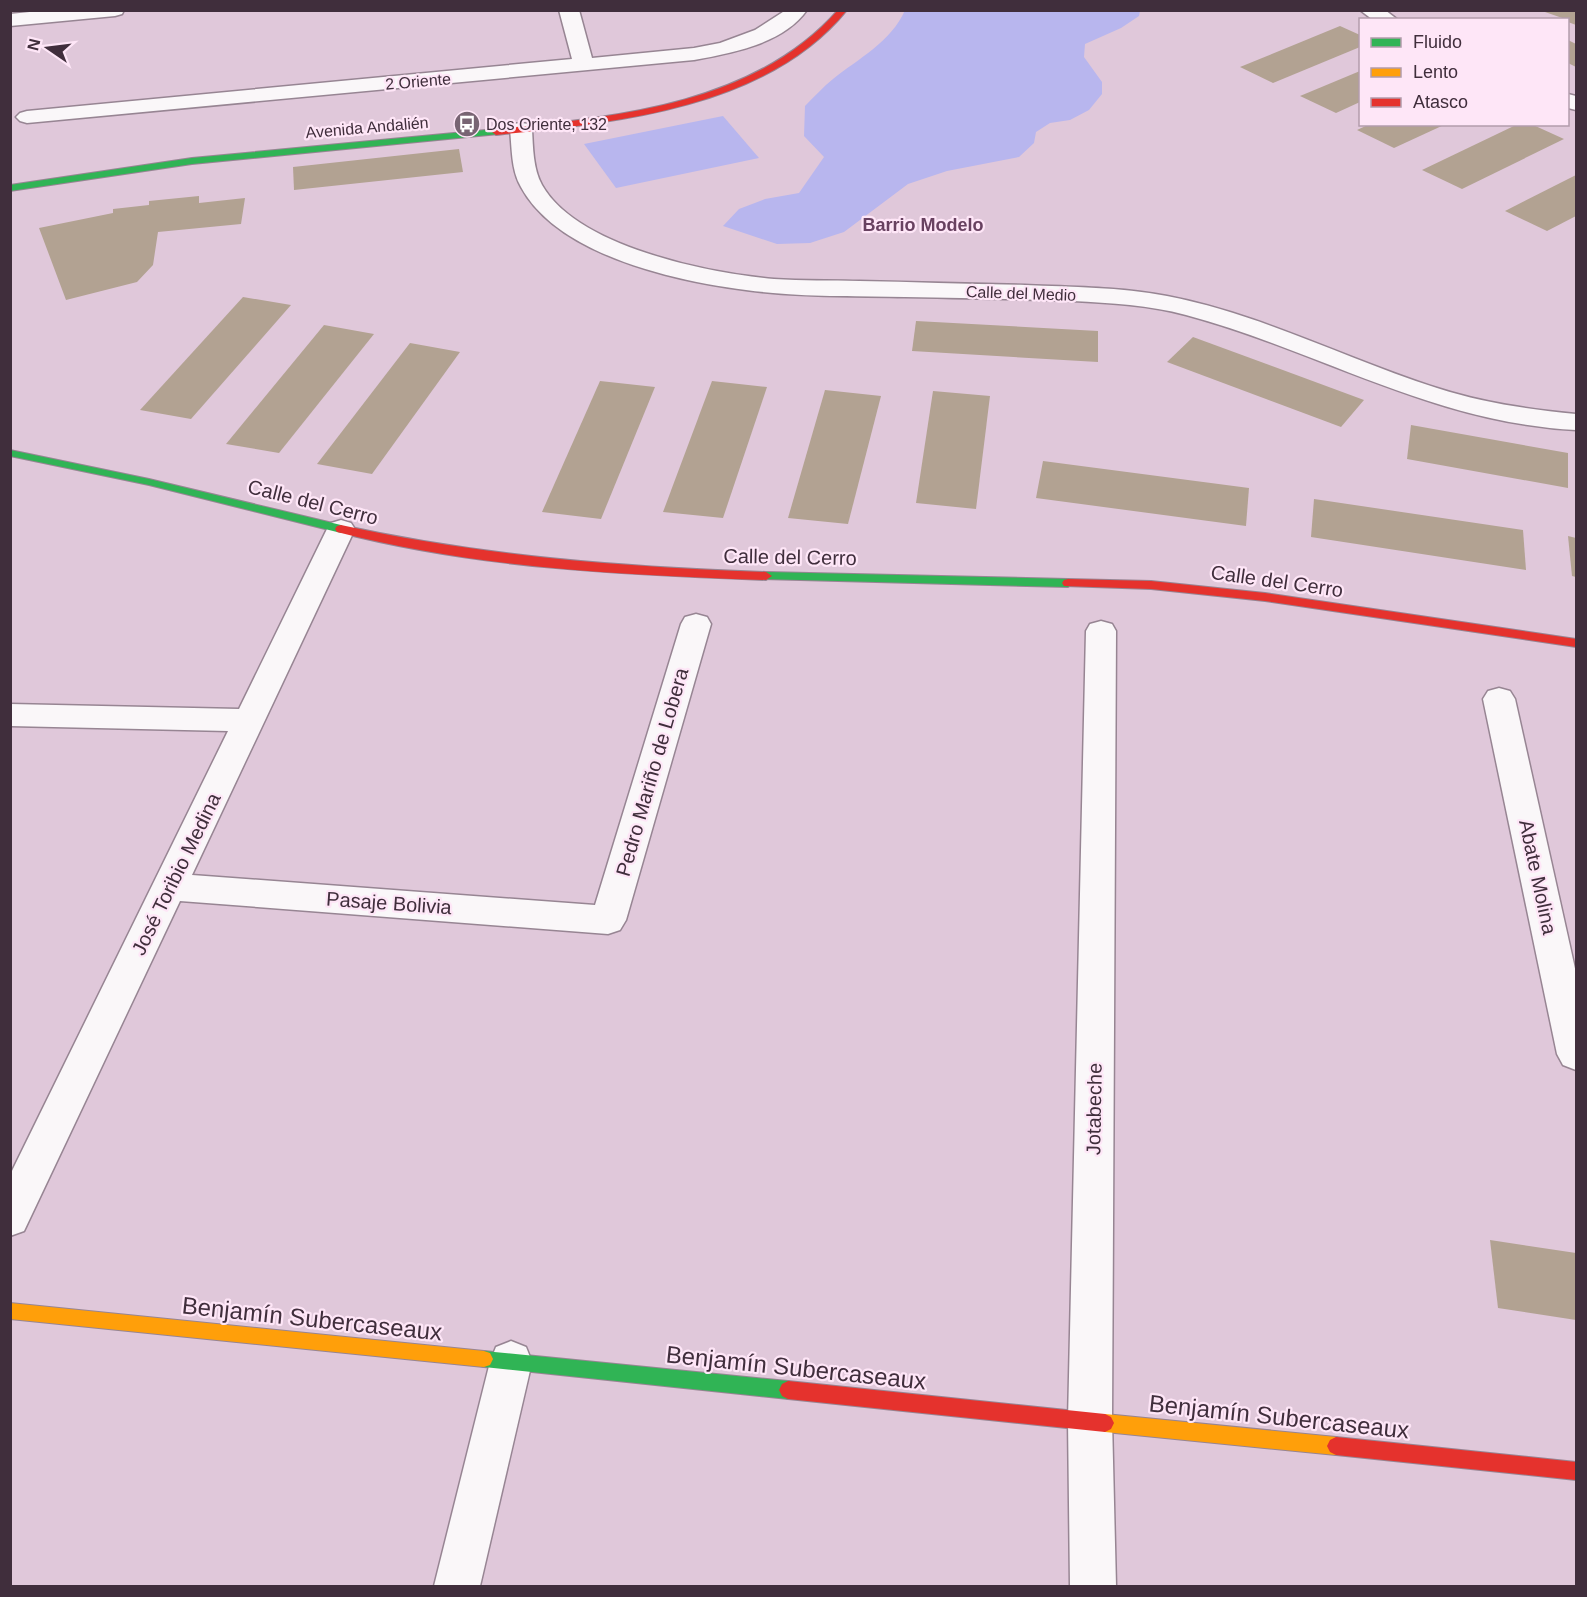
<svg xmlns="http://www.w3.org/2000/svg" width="1587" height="1597" font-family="Helvetica,sans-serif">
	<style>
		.green { fill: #b8b6ee }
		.building { fill: #b2a292 }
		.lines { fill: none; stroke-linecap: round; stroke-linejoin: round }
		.street-casing { stroke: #978593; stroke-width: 3 }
		.fast-casing { stroke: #978593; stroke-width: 2 }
		.slow-casing { stroke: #978593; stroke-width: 2 }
		.jam-casing { stroke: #978593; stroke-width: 2 }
		.street { fill: #faf7f9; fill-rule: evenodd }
		.fast { fill: #30b455; fill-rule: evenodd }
		.slow { fill: #ff9f0a; fill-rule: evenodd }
		.jam { fill: #e5322d; fill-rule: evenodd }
		.labels { text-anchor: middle; stroke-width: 4.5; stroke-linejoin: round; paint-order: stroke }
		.far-street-label { font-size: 16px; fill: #402e3c; stroke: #fee6f7 }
		.far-poi-label { font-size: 16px; fill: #402e3c; stroke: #fee6f7; text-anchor: start }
		.far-neighbourhood-label { font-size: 18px; font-weight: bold; fill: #684160; stroke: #fee6f7 }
		.street-label { font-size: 20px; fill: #402e3c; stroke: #fee6f7 }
		.near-street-label { font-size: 24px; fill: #402e3c; stroke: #fee6f7 }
	</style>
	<rect width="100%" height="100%" fill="#e0c8da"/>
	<g class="green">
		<path d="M905,10L1140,11L1139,16L1121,28L1085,44L1084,57L1102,82V94L1089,110L1070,120L1050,123L1036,132L1034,143L1019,157L947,171L908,184L844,232L810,243L777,244L723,226L739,209L765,199L799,193L824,157L804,136L805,106C814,97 823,87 833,79C858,59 892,41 905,10Z"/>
		<path d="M723,116L759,158L616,188L584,144Z"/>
	</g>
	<g class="building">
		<path d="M1549,10H1576V25L1568,22V20L1545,12Z"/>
		<path d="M1340,26L1360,35V47L1273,83L1240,67Z"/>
		<path d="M1568,40L1576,44V67L1568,63Z"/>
		<path d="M1360,71V102L1336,113L1300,96Z"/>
		<path d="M1370,124H1446L1394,148L1357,130Z"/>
		<path d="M1518,124H1531L1564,139L1462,189L1422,170Z"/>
		<path d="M459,149L463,172L294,190L293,167Z"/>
		<path d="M1576,175V216L1547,231L1505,211Z"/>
		<path d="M199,196V203L245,198L241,224L158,232L153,265L137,282L66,300L39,228L113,213V209L149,205V201Z"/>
		<path d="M243,297L291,305L191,419L140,410Z"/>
		<path d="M916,321L1098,331V362L912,351Z"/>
		<path d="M324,325L374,334L279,453L226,444Z"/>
		<path d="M1193,337L1364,400L1341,427L1167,362Z"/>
		<path d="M410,343L460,352L372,474L317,464Z"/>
		<path d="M600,381L655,387L601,519L542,512Z"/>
		<path d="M712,381L767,387L723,518L663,512Z"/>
		<path d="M825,390L881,396L848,524L788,518Z"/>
		<path d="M933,391L990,396L976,509L916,503Z"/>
		<path d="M1411,425L1568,453V488L1407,459Z"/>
		<path d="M1043,461L1249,488L1246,526L1036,498Z"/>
		<path d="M1314,499L1523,530L1526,570L1311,537Z"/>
		<path d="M1568,536L1576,538V577L1572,576Z"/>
		<path d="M1490,1240L1576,1253V1320L1498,1308Z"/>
	</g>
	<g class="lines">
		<defs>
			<g id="street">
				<path d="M49,10H124L122,14L115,16L10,26V14Z"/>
				<path d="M559,10H579L592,58L694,48L720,43L755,30L786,10H807C783,44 732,53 694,60L27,123L20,121L16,117L20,113L27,111L572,59Z"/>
				<path d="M1360,10H1385L1398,20H1373Z"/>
				<path d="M1568,94L1576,96V110L1568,108Z"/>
				<path d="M521,123L529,124L532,129C533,147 533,169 542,185C577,247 708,273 774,279C802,281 831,280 859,281C914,282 969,284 1025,285C1072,287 1120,287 1167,296C1261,314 1346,359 1437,388C1483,403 1528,409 1576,414V430C1434,423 1320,351 1186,315C1149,305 1111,303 1073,301C1017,299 961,298 905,297C861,296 816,297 773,293C696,286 561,261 521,187C511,170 512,148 510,129L513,124Z"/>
				<path d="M341,520L351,523L355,529L192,875L595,905L681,624L685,617L696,614L707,617L711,624L626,920L620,930L608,934L180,901L24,1231L10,1236V1175L228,731L10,726V704L239,709L327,529L331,523Z"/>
				<path d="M1101,621L1112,624L1116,631L1112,1420L1116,1586H1070L1068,1420L1086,631L1090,624Z"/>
				<path d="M1499,688L1510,691L1515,699L1576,973V1070L1563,1065L1557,1054L1483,699L1488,691Z"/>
				<path d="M511,1341L526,1347L532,1362L480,1586H434L490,1362L496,1347Z"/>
			</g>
			<g id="fast">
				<path d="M496,129L500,132L499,134L192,164L10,191V185L192,158Z"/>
				<path d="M10,450L149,479L341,525L347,529L341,533L149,485L10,456Z"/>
				<path d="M766,572L1068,579L1074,583L1068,587L762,579L760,576L762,573Z"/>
				<path d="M484,1351L788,1381L794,1384L797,1390L794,1396L788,1399L484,1367L478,1365L475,1359L478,1353Z"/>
			</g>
			<g id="slow">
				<path d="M10,1303L484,1351L490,1353L493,1359L490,1365L484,1367L10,1319Z"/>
				<path d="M1105,1414L1336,1437L1342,1440L1345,1446L1342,1452L1336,1455L1105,1432L1099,1429L1096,1423L1099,1417Z"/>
			</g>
			<g id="jam">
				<path d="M838,10H847C767,109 613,123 496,135L492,132L496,129C614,117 755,105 838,10Z"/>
				<path d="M341,525C482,556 622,567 766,572L772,576L766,580C623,575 476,568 337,532L335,529L337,526Z"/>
				<path d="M1068,579L1151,581L1265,593L1576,639V647L1265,601L1151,589L1064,586L1062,583L1064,580Z"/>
				<path d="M788,1381L1105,1414L1111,1417L1114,1423L1111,1429L1105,1432L788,1399L782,1396L779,1390L782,1384Z"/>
				<path d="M1336,1437L1576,1462V1480L1336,1455L1330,1452L1327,1446L1330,1440Z"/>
			</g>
		</defs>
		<use href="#street" class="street-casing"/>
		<use href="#fast" class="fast-casing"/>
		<use href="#slow" class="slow-casing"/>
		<use href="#jam" class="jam-casing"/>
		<use href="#street" class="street"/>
		<use href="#fast" class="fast"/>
		<use href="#slow" class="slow"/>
		<use href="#jam" class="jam"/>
	</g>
	<defs>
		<symbol id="bus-disc" viewBox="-11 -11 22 22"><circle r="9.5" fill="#786473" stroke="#fee6f7"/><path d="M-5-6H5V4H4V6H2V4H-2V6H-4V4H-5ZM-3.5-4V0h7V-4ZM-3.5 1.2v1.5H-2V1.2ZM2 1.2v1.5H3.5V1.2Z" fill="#fff"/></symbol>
	</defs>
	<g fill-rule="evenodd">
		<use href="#bus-disc" x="452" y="109" width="30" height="30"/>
	</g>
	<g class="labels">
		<g class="far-street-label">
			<text transform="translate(418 81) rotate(-5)" y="6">2 Oriente</text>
			<text transform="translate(367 127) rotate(-5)" y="6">Avenida Andalién</text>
			<text transform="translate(1021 293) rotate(2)" y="6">Calle del Medio</text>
		</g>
		<g class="far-poi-label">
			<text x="486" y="130">Dos Oriente, 132</text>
		</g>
		<g class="far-neighbourhood-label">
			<text x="923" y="231">Barrio Modelo</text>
		</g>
		<g class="street-label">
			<text transform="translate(313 502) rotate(14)" y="7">Calle del Cerro</text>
			<text transform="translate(790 557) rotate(1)" y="7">Calle del Cerro</text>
			<text transform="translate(1277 581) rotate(8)" y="7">Calle del Cerro</text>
			<text transform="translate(652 772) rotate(-74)" y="7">Pedro Mariño de Lobera</text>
			<text transform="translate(176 874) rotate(-64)" y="7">José Toribio Medina</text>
			<text transform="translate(1538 877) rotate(78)" y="7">Abate Molina</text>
			<text transform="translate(389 903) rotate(4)" y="7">Pasaje Bolivia</text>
			<text transform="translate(1094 1109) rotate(-89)" y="7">Jotabeche</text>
		</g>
		<g class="near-street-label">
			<text transform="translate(312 1319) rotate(6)" y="8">Benjamín Subercaseaux</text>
			<text transform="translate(796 1368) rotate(6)" y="8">Benjamín Subercaseaux</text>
			<text transform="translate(1279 1417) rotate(6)" y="8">Benjamín Subercaseaux</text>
		</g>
	</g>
	<rect width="1587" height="1597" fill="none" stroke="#402e3c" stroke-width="24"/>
	<rect x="1359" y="18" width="210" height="108" fill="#fee6f7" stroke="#b29cac" stroke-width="1.5"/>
	<rect x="1371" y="38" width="30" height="9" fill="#30b455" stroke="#b29cac" stroke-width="1.5"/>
	<text x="1413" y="48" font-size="18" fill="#402e3c">Fluido</text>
	<rect x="1371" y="68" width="30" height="9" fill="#ff9f0a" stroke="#b29cac" stroke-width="1.5"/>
	<text x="1413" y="78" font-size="18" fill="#402e3c">Lento</text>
	<rect x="1371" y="98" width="30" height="9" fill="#e5322d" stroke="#b29cac" stroke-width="1.5"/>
	<text x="1413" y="108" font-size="18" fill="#402e3c">Atasco</text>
	<g transform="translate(48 48) rotate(284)" stroke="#fee6f7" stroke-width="4.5" paint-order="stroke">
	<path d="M0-4.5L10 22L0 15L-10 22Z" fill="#402e3c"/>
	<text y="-9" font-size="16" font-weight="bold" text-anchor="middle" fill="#402e3c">N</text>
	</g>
</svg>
